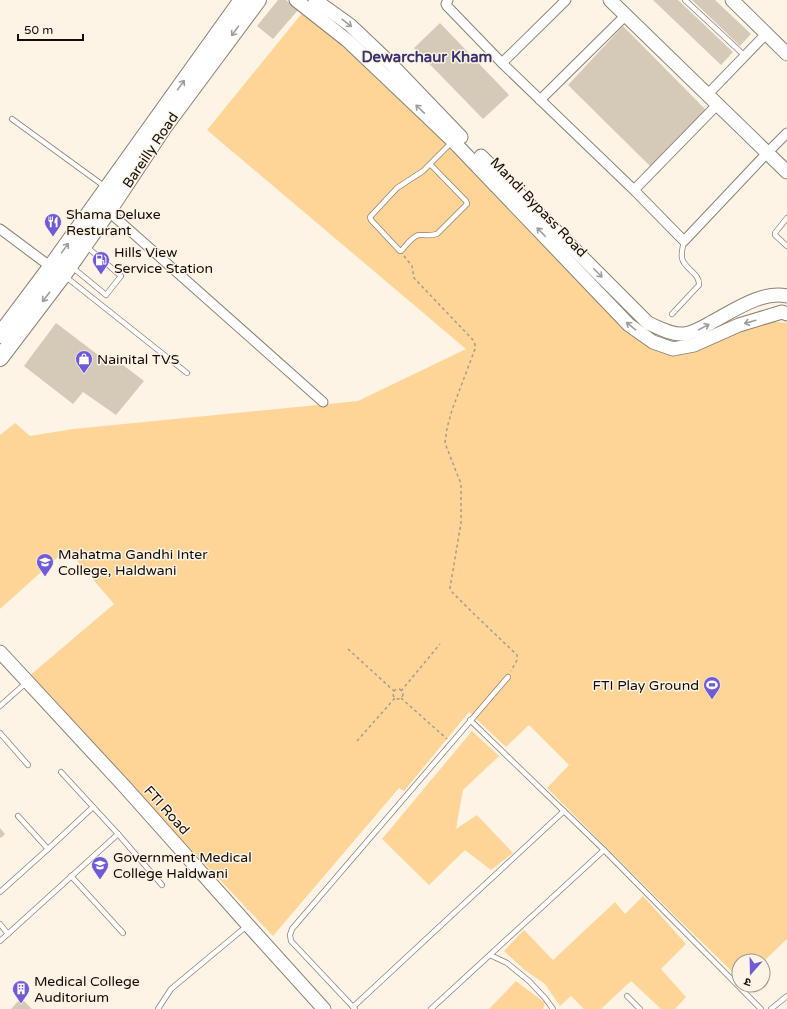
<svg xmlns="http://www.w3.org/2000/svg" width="787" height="1009" font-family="'Varela Round','Noto Sans Devanagari',sans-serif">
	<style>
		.green { fill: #fed497 }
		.building { fill: #d5c9b8 }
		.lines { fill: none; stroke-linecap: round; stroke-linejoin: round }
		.lane-casing { stroke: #8d8272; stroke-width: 6 }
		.street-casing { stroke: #8d8272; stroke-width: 11 }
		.secondary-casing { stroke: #8d8272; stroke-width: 15 }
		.highway-casing { stroke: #8d8272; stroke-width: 18 }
		.path { stroke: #a49c91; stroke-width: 1.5; stroke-dasharray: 3 3; stroke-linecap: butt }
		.lane { stroke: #fff; stroke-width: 4.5 }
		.street { stroke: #fff; stroke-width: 9 }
		.secondary { stroke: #fff; stroke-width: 13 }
		.highway { stroke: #fff; stroke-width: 16 }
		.oneway { stroke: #a09e9c }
		.labels { text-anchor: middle; stroke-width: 3; stroke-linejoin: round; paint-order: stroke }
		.street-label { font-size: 14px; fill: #120d08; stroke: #fef4e6 }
		.poi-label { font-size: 14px; fill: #120d08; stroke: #fef4e6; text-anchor: start }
		.neighbourhood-label { font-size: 15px; font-weight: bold; fill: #39316d; stroke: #fef4e6 }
	</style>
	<rect width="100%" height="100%" fill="#fef4e6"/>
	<g class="green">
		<path d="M307,7L413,108L641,340L684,353L768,321L787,323V939L763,962V961H739V978L677,918L547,788L569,765L529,725L506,747L469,712L404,791L399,788L273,936L28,677L114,604L67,549L0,609V435L15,423L30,436L73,429L358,401L466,349L207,130Z"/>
		<path d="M472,731L499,756L463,790L456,829L477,815L513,853L491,870L465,850L429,885L382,839Z"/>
		<path d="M643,896L686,944L661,969L686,997L675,1009H661L631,981L601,1009H584L571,996L560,1006L545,984L526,971L504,951L524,930L553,960L615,902L625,914Z"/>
		<path d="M516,981L545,1003L543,1009H489Z"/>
	</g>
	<g class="building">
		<path d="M278,0H286L298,10L273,39L257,26Z"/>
		<path d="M653,0H678L733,52L721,65Z"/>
		<path d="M692,0H715L751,34L740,46Z"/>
		<path d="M440,23L509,95L483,119L414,48Z"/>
		<path d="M623,26L706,110L651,167L568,85Z"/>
		<path d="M56,323L106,361L110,355L144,381L116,415L83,392L73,404L24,366Z"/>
		<path d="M0,828L5,834L1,838L0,837Z"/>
		<path d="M21,998L32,1009H11Z"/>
	</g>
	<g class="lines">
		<defs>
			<g id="lane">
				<path d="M685,0L745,56"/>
				<path d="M12,119L104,186"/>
				<path d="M430,164L466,201L467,204L437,234C431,236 425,235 419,235C412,236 406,246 401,251H400L371,220L370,217L397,188L423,171L452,142"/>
				<path d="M787,218L775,233V235L787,246"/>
				<path d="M72,267L106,295L121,276L87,247"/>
				<path d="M66,277L187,373"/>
				<path d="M672,314L699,285C700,273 684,269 682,258C681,253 683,246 684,241"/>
				<path d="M0,706L27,682"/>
				<path d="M470,720L604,850L761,1009"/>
				<path d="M0,733L28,765"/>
				<path d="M61,772L118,834L162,885"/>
				<path d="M18,816L48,849"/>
				<path d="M71,876L123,933"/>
				<path d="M0,892L48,849L93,807"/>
				<path d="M0,924L8,934"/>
				<path d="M0,941L118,834"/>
				<path d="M490,955L507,963L529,981L545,998L553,1009"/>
				<path d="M627,996L640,1009"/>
				<path d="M353,1007L564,811"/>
				<path d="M158,1009L171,989L248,925"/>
				<path d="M355,1009L291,941L290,935L292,929L508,677"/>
				<path d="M431,1009L604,850"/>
				<path d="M771,1009L787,996"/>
			</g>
			<g id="street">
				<path d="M448,0L446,4L447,6L502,63L634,190L684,241L767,153L787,133"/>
				<path d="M502,63L566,0"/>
				<path d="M707,95L767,33"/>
				<path d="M540,100L626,15"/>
				<path d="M634,190L717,105"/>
				<path d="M108,211L323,402"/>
				<path d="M0,229L51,267"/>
			</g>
			<g id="secondary">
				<path d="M296,0L348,41L453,141L629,325L653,342L673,349L694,345L739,325L782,312L787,314"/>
				<path d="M315,0L350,25L390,63L461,137"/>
				<path d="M610,0L787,172"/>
				<path d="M732,0L787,54"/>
				<path d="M481,156L648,323C659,328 672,335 684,334C694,333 703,327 712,322C733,311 763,290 787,296"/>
				<path d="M0,652L125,787L248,925L324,1009"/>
			</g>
			<g id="highway">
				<path d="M0,335L51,267L242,0"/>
				<path d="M0,358L63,275L108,211L163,128L258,0"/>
			</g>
		</defs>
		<use href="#lane" class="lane-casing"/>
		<use href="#street" class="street-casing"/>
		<use href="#secondary" class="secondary-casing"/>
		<use href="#highway" class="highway-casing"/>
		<g class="path">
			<path d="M404,256L412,266L414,278L474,341L475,345V349L452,410L447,428L445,443L461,484V523L450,588L452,592L473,613L517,655V660L511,671"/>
			<path d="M348,649L394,691"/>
			<circle cx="398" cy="694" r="5"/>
			<path d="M401,691L440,644"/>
			<path d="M401,698L447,739"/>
			<path d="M357,741L395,698"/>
		</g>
		<use href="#lane" class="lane"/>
		<use href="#street" class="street"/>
		<use href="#secondary" class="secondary"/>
		<use href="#highway" class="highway"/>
	</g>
	<defs><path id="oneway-shaft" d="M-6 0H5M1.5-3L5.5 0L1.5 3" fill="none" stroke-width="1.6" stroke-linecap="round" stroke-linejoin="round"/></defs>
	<g class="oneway">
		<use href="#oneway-shaft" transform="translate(347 23) rotate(38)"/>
		<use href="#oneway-shaft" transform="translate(235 31) rotate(126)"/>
		<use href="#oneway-shaft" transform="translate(181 85) rotate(-54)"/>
		<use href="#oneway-shaft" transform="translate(420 109) rotate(-136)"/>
		<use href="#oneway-shaft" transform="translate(541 232) rotate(-134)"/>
		<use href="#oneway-shaft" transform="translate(65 248) rotate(-54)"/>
		<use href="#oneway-shaft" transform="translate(598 273) rotate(45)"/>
		<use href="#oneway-shaft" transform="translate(46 297) rotate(127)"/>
		<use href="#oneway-shaft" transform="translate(750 322) rotate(164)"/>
		<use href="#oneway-shaft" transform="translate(631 326) rotate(-141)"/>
		<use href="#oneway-shaft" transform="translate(704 327) rotate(-28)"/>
	</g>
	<defs>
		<symbol id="restaurant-pin" viewBox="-11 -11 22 30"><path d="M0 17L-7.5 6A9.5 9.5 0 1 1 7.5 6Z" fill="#6f5bd5" stroke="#fef4e6"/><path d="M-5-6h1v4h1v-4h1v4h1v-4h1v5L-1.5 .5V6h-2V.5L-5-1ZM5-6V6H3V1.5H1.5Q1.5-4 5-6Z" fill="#fff"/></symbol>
		<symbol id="fuel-pin" viewBox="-11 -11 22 30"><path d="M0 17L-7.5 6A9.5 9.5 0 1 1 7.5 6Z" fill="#6f5bd5" stroke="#fef4e6"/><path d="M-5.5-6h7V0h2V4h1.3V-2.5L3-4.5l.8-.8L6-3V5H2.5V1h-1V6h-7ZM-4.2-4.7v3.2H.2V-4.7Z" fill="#fff"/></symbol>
		<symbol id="shop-pin" viewBox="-11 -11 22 30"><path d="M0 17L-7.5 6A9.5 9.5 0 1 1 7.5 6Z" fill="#6f5bd5" stroke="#fef4e6"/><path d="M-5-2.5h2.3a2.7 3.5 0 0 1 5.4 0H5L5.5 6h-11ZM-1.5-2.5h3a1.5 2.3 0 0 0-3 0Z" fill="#fff"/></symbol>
		<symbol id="school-pin" viewBox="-11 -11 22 30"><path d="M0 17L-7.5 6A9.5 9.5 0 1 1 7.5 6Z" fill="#6f5bd5" stroke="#fef4e6"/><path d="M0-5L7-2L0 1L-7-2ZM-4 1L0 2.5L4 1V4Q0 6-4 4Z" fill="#fff"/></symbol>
		<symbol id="stadium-pin" viewBox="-11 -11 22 30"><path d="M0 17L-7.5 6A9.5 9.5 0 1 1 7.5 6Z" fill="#6f5bd5" stroke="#fef4e6"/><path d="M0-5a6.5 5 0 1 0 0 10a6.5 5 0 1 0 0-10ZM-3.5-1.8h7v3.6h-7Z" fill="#fff"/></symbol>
		<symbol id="university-pin" viewBox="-11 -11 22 30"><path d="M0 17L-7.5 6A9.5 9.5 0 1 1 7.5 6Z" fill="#6f5bd5" stroke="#fef4e6"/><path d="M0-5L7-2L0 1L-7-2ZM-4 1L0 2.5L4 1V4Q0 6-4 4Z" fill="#fff"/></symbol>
		<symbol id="building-pin" viewBox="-11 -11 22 30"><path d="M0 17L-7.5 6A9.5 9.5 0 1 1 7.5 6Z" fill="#6f5bd5" stroke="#fef4e6"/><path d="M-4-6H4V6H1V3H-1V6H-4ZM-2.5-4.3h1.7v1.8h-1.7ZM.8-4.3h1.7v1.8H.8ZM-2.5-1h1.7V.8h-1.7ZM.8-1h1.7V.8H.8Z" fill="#fff"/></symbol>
	</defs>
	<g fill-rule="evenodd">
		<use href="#restaurant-pin" x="43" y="212" width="20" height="27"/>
		<use href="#fuel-pin" x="91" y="250" width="20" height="27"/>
		<use href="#shop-pin" x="74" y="349" width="20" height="27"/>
		<use href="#school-pin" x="35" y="552" width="20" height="27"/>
		<use href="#stadium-pin" x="702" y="675" width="20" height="27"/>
		<use href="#university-pin" x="90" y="855" width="20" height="27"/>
		<use href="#building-pin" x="11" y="979" width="20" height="27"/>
	</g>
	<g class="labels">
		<g class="street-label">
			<text transform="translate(150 150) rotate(-56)" y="5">Bareilly Road</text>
			<text transform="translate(539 207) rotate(46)" y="5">Mandi Bypass Road</text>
			<text transform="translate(167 810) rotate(48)" y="5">FTI Road</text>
		</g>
		<g class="poi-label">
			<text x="66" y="219">Shama Deluxe<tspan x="66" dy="16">Resturant</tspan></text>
			<text x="114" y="257">Hills View<tspan x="114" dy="16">Service Station</tspan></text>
			<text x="97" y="364">Nainital TVS</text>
			<text x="58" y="559">Mahatma Gandhi Inter<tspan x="58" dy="16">College, Haldwani</tspan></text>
			<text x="699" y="690" text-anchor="end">FTI Play Ground</text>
			<text x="113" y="862">Government Medical<tspan x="113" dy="16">College Haldwani</tspan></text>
			<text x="34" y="986">Medical College<tspan x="34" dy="16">Auditorium</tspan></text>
		</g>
		<g class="neighbourhood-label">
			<text x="427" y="62">Dewarchaur Kham</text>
		</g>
	</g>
	<g transform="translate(751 973) rotate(200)"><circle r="19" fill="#fef4e6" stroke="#a0988d"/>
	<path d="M0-3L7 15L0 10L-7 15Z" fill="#6f5bd5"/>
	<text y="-6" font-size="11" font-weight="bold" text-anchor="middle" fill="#120d08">उ</text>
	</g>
	<path d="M18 34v6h65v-6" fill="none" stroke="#120d08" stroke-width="2"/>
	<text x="24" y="34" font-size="12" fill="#120d08" stroke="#fef4e6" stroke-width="3" paint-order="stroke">50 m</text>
</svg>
